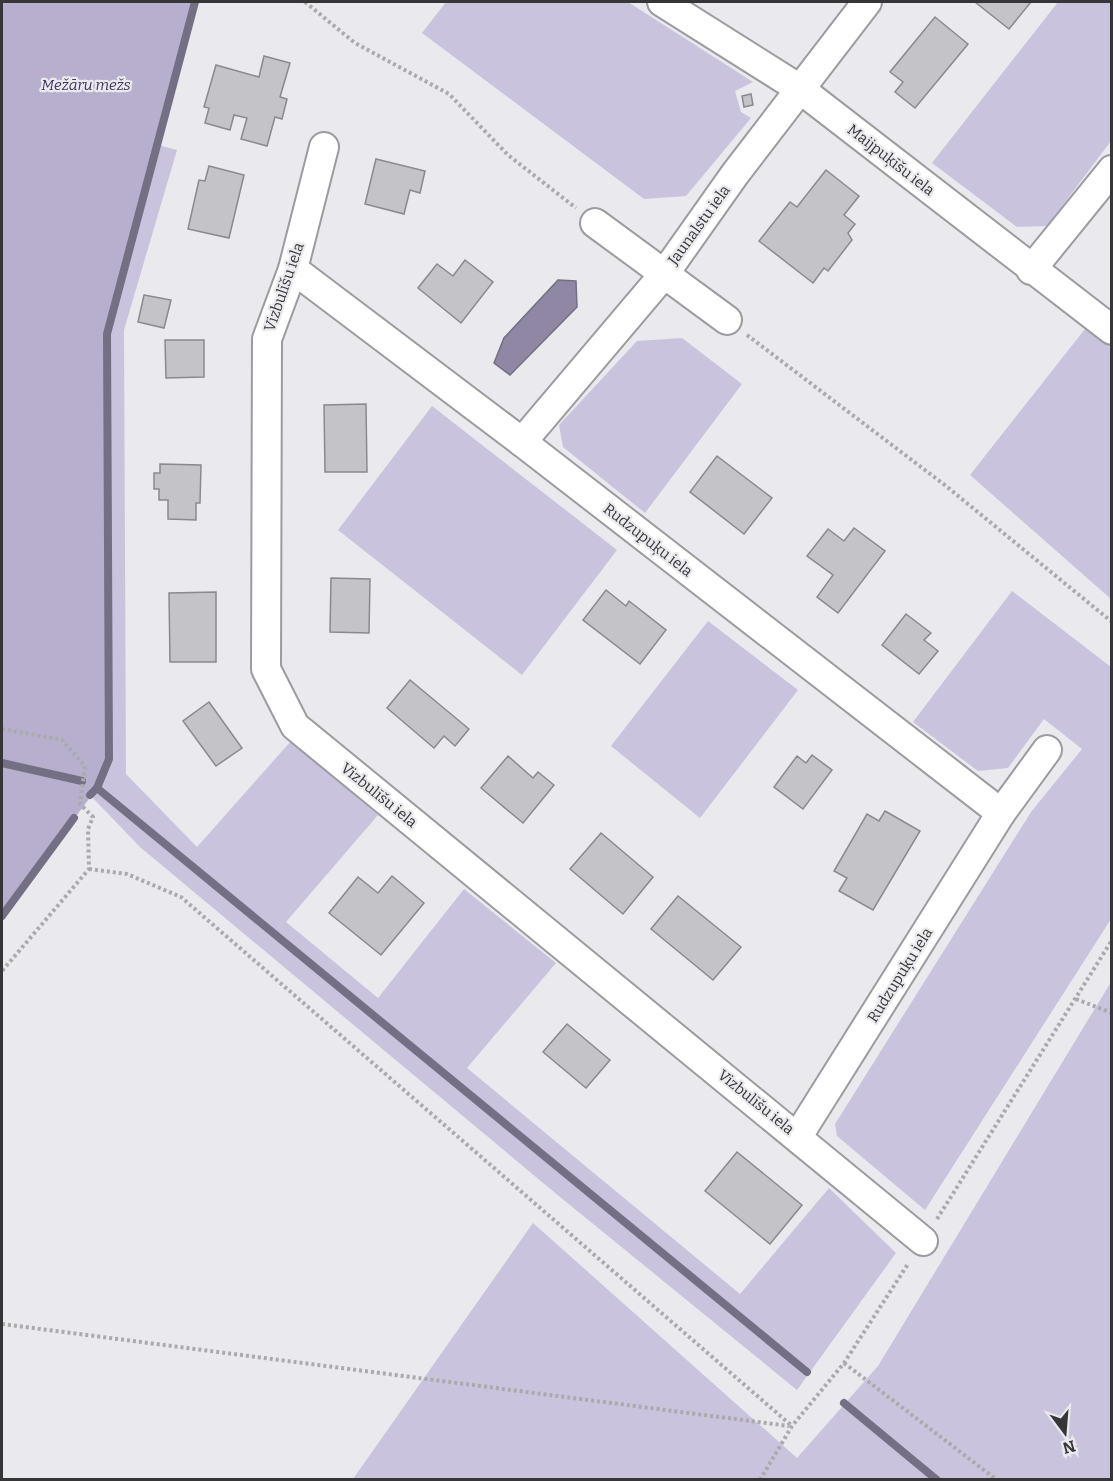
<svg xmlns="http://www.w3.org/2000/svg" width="1113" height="1481" font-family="Bitter,serif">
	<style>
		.green { fill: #cac3de }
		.forest { fill: #b7afcd }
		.water { fill: #8f87a4; stroke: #746f84; stroke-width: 1.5 }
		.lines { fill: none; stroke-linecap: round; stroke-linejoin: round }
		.stream { stroke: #746f84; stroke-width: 8 }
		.building { fill: #c4c3c7; stroke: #8a898d; stroke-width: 1.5 }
		.minor-casing { stroke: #9c9b9f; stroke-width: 32 }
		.path { stroke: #aaaaad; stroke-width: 4; stroke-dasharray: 3 3; stroke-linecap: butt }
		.minor { stroke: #fff; stroke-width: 28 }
		.labels { text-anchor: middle; stroke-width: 4.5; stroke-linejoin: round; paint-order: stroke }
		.park-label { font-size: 15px; font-style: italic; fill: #42345f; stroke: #eae9ed }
		.street-label { font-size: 15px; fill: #363638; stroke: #eae9ed }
	</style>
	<rect width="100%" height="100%" fill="#eae9ed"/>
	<g class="green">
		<path d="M446,2H628L753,82L735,91L741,112L751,118L686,196L644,199L422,33Z"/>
		<path d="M1058,2H1111V141L1047,226L1017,227L932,163Z"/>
		<path d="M158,145L177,150L124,330L126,774L197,847L291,741L378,815L286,922L378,998L464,889L556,963L467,1068L740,1294L829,1188L896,1253L797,1390L554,1192L140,847L90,795L97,788L109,759L107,334Z"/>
		<path d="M1085,329L1111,348V599L970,475Z"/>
		<path d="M682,338L742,384L645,513L563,447L559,425L637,341Z"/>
		<path d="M432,406L617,550L522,675L338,530Z"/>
		<path d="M1012,591L1111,667V919L925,1210L837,1136L835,1124L1031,812L1082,749L1044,719L1008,768L978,771L913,722Z"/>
		<path d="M708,621L798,690L700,818L611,746Z"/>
		<path d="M1111,982V1479H353L533,1223L797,1458L878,1366Z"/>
	</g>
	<path class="forest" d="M2,2H195L107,334L109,759L97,788L2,916Z"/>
	<path class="water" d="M558,280L576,281L577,307L510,375L494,363L504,338Z"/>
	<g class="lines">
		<g class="stream">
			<path d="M2,763L82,781"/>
			<path d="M97,788L807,1372"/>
			<path d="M90,795L97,788L109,759L107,334L195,2"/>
			<path d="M2,916L74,818"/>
			<path d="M844,1403L937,1480"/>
		</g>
	</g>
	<g class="building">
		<path d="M975,2H1031L1009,29Z"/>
		<path d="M935,17L968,44L915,108L895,92L903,82L890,72Z"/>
		<path d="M264,56L290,63L280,97L287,99L282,119L275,117L267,146L241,139L247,118L234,115L230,130L205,123L209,108L204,107L216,65L259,77Z"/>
		<path d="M751,94L753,105L744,107L742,96Z"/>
		<path d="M376,159L425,171L420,193L410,190L404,214L365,204Z"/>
		<path d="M209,166L244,175L229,238L188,229L199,180L205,181Z"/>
		<path d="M826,170L859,196L844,215L855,224L848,233L852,240L828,271L824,268L813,283L759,241L790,202L797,207Z"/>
		<path d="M465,260L493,282L461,323L418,288L437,264L453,276Z"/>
		<path d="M144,295L171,300L164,328L138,322Z"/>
		<path d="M165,340H204V377L166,378Z"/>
		<path d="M366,404L367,472H325L324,405Z"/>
		<path d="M717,456L772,498L744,534L690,492Z"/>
		<path d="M160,464L201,465L200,503H196V520L168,519V500H159V489H154V473H160Z"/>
		<path d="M854,528L885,551L838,613L817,597L833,575L807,556L828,529L844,541Z"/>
		<path d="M331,578L370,579L369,633L330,632Z"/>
		<path d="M606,590L626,606L629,601L666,630L640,664L583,620Z"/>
		<path d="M216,592V662H170L169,593Z"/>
		<path d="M906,614L931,633L924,640L938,651L919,674L882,645Z"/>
		<path d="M410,680L469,729L455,746L444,736L434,748L387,708Z"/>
		<path d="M209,702L242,748L216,766L183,721Z"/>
		<path d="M812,755L832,770L803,809L774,787L797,756L806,763Z"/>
		<path d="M508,756L533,778L538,772L554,785L523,823L481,788Z"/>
		<path d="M885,811L920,831L873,910L839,891L847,878L834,871L867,814L879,821Z"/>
		<path d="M601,833L653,877L623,914L570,869Z"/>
		<path d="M392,876L424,903L381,955L329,913L358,877L378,893Z"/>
		<path d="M678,896L741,947L713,980L651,929Z"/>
		<path d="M567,1024L610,1060L586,1088L543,1052Z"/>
		<path d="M737,1152L802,1205L770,1244L705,1191Z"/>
	</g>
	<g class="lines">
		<defs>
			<g id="minor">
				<path d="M662,2L800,89L1112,330"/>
				<path d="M324,147L293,269L267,339L266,669L295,726L923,1241"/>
				<path d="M595,223L727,320"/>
				<path d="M293,269L522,442L1001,813L798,1136"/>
				<path d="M1031,270L1112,170"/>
				<path d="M522,442L665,273L735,174L867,2"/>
				<path d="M1001,813L1047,750"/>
			</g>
		</defs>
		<use href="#minor" class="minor-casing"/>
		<g class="path">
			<path d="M305,2L355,43L449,94L508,155L576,208"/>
			<path d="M747,335L946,486L1112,622"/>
			<path d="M2,729L62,740L85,766L80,804L93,817L88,829L89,869L2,971"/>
			<path d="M89,869L127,874L181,897L792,1426"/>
			<path d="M1076,999L1112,1013"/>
			<path d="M937,1219L1112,940"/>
			<path d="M2,1324L789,1426"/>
			<path d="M844,1363L997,1480"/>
			<path d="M760,1480L792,1426L844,1363L908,1264"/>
		</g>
		<use href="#minor" class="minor"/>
	</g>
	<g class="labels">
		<g class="park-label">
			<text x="86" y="90">Mežāru mežs</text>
		</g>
		<g class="street-label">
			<text transform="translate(891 160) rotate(38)" y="5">Maijpuķīšu iela</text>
			<text transform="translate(699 225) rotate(-54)" y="5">Jaunalstu iela</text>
			<text transform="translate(284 287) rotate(-71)" y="5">Vizbulīšu iela</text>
			<text transform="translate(648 540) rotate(38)" y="5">Rudzupuķu iela</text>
			<text transform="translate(379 795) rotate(39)" y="5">Vizbulīšu iela</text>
			<text transform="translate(900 975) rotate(-58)" y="5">Rudzupuķu iela</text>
			<text transform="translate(756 1102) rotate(39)" y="5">Vizbulīšu iela</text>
		</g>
	</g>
	<rect width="1113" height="1481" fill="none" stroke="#363638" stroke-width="6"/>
	<g transform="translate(1065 1433) rotate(164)" stroke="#eae9ed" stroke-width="4.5" paint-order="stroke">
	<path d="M0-4.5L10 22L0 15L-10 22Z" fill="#363638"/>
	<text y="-9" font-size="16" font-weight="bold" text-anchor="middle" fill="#363638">N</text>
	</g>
</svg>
